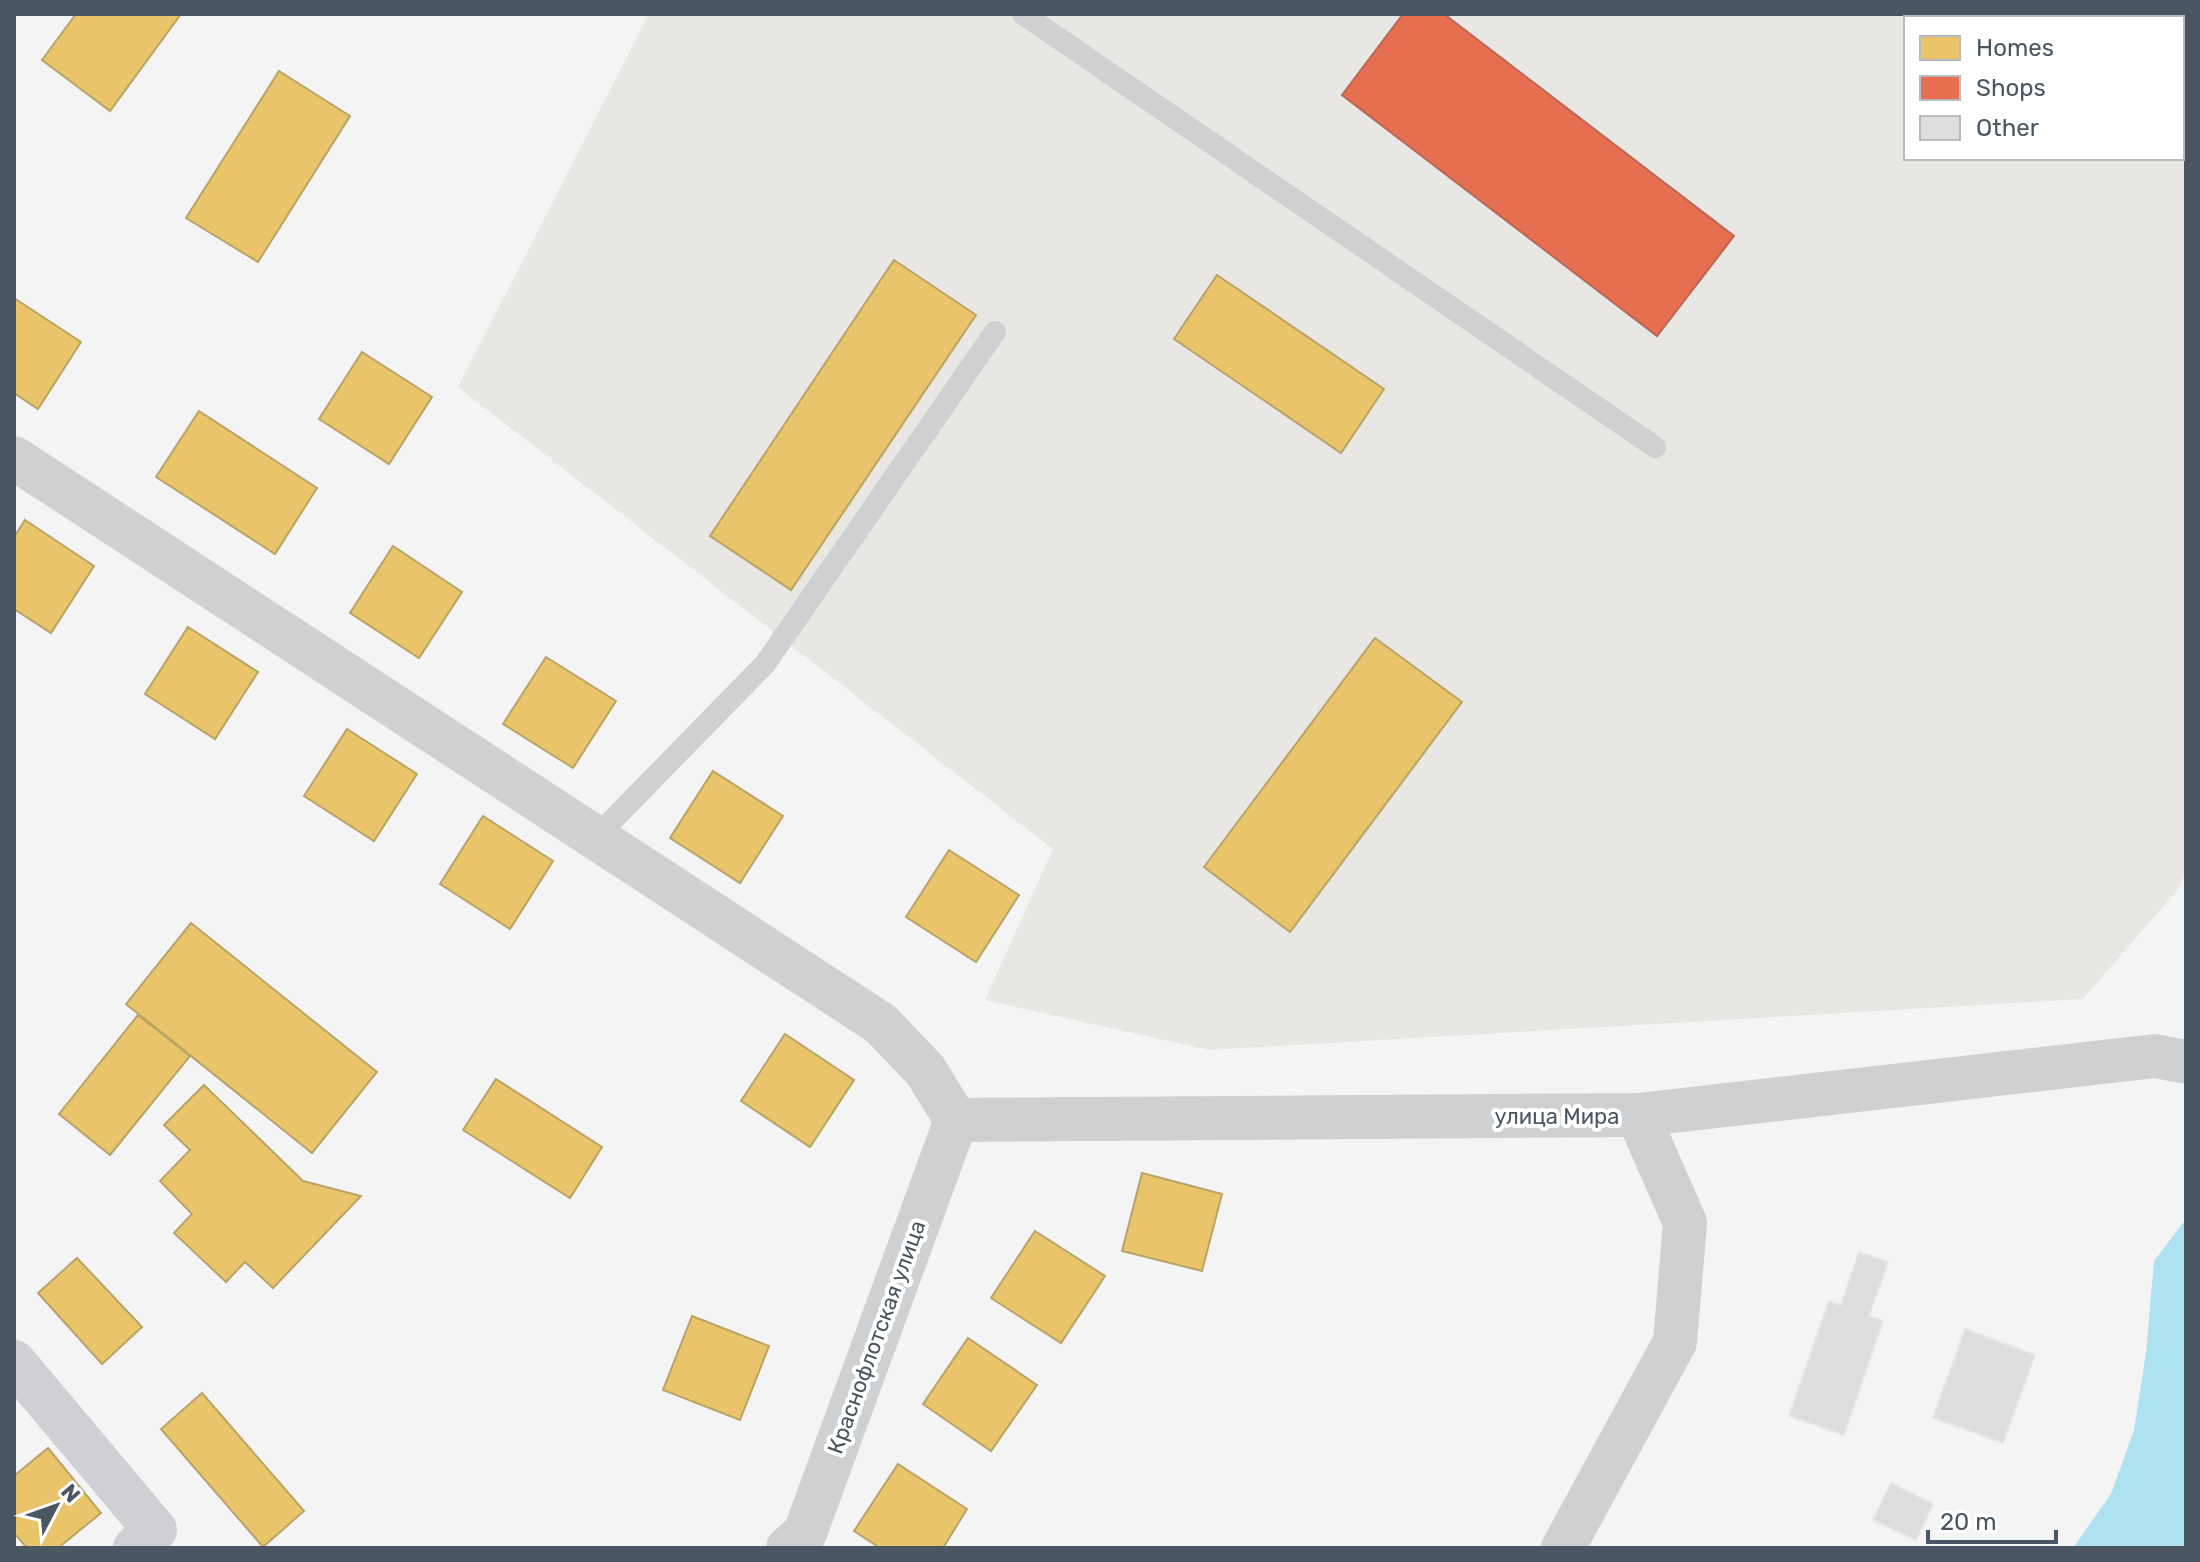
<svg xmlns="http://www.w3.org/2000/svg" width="2200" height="1562" font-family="Rubik,sans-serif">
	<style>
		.commercial { fill: #e8e7e3; fill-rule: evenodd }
		.water { fill: #aee2f0 }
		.homes { fill: #e9c46a; stroke: #b9a367; stroke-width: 2 }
		.shops { fill: #e76f51; stroke: #b86856; stroke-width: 2 }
		.building { fill: #ddddde; stroke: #e5e6e7; stroke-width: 2 }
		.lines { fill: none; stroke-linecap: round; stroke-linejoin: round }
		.lane { stroke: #ced0d2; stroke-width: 22 }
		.street { stroke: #ced0d2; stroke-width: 44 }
		.secondary { stroke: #ced0d4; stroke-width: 44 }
		.labels { text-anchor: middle; stroke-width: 8; stroke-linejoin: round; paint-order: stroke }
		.street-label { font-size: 22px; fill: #4a5661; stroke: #fff }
	</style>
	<rect width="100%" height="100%" fill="#f4f4f4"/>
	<path class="commercial" d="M649,14H2186V870L2180,887L2083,999L1209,1050L985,1000L1053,849L458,387ZM1906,18H2182V158H1906Z"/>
	<path class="water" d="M2186,1219V1548H2073L2111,1494L2134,1430L2146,1353L2154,1261Z"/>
	<g class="homes">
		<path d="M76,14H181L110,111L42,60Z"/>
		<path d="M279,71L350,116L258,262L186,218Z"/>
		<path d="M894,260L976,315L791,590L710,536Z"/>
		<path d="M1217,275L1384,389L1341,453L1174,339Z"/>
		<path d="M14,298L81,342L38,409L14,393Z"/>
		<path d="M362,352L432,397L389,464L319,419Z"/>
		<path d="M199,411L317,488L275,554L156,477Z"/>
		<path d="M25,520L94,566L51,633L14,609V537Z"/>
		<path d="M393,546L462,592L419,658L350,613Z"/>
		<path d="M188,627L258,672L215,739L145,694Z"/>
		<path d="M1375,638L1462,702L1290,932L1204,867Z"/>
		<path d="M546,657L616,701L573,768L503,724Z"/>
		<path d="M347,729L417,774L374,841L304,796Z"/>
		<path d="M713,771L783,816L740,883L670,838Z"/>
		<path d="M483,816L553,861L510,929L440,884Z"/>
		<path d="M949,850L1019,895L976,962L906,917Z"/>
		<path d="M191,923L377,1072L312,1153L126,1004Z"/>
		<path d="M138,1015L190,1056L110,1155L59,1114Z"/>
		<path d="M785,1034L854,1080L810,1147L741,1101Z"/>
		<path d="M496,1079L602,1147L570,1198L463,1130Z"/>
		<path d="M204,1085L303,1181L361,1196L273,1288L245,1262L226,1282L174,1233L192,1214L160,1181L190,1150L164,1125Z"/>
		<path d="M1142,1173L1222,1194L1202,1271L1122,1251Z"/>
		<path d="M1035,1231L1105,1276L1061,1343L991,1298Z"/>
		<path d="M77,1258L142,1327L102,1364L38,1293Z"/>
		<path d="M692,1316L769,1346L740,1420L663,1390Z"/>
		<path d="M968,1338L1037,1385L991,1451L923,1404Z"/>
		<path d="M202,1393L304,1511L263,1547L161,1429Z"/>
		<path d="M48,1448L101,1513L58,1548H27L14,1533V1476Z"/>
		<path d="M898,1464L967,1509L943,1548H880L854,1531Z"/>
	</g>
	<path class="shops" d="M1403,14H1444L1734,236L1657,336L1342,95Z"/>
	<g class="building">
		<path d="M1859,1252L1888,1262L1869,1316L1883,1321L1844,1435L1789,1416L1829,1301L1841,1305Z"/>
		<path d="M1965,1329L2035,1355L2003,1443L1933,1418Z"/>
		<path d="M1891,1483L1933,1504L1916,1540L1873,1520Z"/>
	</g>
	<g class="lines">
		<g class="lane">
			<path d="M1023,14L1655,447"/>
			<path d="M595,838L765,664L995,332"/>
		</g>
		<g class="street">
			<path d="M14,458L881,1024L925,1070L956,1120"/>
			<path d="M956,1120L1638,1115L2155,1056L2186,1062"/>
			<path d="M788,1548L805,1533L956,1120"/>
			<path d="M1563,1548L1675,1342L1685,1223L1638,1115"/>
		</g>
		<path class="secondary" d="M14,1362L155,1530L135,1548"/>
	</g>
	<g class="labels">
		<g class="street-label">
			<text x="1557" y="1124">улица Мира</text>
			<text transform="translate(876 1337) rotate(-70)" y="8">Краснофлотская улица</text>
		</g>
	</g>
	<rect width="2200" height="1562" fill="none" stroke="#4a5661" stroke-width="32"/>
	<rect x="1904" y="16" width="280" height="144" fill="#ffffff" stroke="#b7bbc0" stroke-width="2"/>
	<rect x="1920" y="36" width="40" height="24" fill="#e9c46a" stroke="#b7bbc0" stroke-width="2"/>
	<text x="1976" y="56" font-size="24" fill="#4a5661">Homes</text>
	<rect x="1920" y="76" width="40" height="24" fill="#e76f51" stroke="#b7bbc0" stroke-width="2"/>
	<text x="1976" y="96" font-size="24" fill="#4a5661">Shops</text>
	<rect x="1920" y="116" width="40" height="24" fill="#ddddde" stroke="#b7bbc0" stroke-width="2"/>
	<text x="1976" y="136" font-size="24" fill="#4a5661">Other</text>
	<g transform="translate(56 1506) rotate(49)" stroke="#ffffff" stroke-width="6" paint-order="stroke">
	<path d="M0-6L14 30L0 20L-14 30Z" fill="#4a5661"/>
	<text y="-12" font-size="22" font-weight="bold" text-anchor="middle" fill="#4a5661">N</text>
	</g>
	<path d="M1928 1530v12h128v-12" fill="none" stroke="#4a5661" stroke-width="4"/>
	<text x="1940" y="1530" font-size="24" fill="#4a5661" stroke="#ffffff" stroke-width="6" paint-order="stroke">20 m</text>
</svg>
